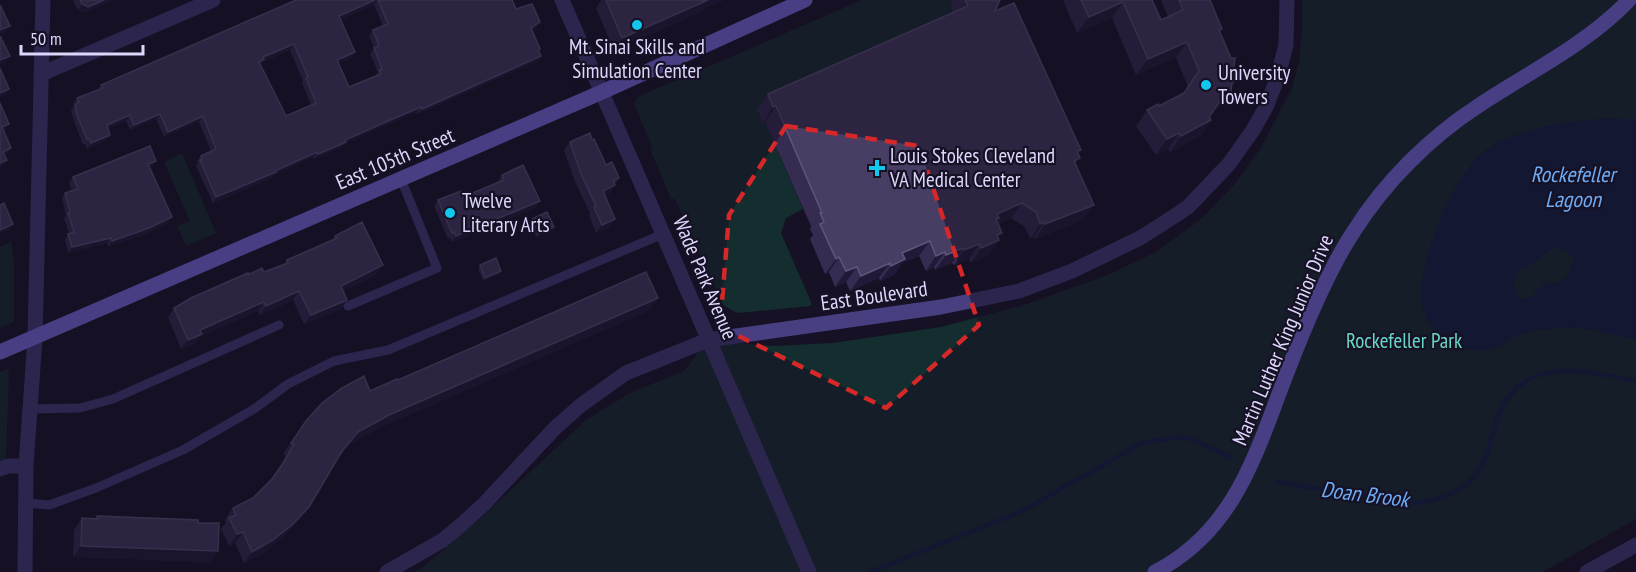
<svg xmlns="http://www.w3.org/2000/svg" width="1636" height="572" font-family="'PT Sans Narrow',sans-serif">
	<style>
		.green { fill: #142d2e }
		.water { fill: #101f44; fill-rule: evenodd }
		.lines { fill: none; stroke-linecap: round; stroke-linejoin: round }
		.stream { stroke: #101f44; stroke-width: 4.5 }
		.service { stroke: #473f80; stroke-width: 9 }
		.minor { stroke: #473f80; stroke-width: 15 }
		.tertiary { stroke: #473f80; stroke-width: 15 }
		.secondary { stroke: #8375f5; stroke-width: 15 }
		.wall { fill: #362b51; fill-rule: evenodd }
		.shaded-wall { fill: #211938 }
		.building { fill: #483d63; stroke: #5f567b; stroke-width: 1.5; fill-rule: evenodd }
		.marked { fill: none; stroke: #d62828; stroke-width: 4.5; stroke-dasharray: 12 8; stroke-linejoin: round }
		.poi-dot { fill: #12c6ee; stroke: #161125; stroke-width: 2 }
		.labels { text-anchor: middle; stroke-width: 4.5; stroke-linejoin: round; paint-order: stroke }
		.poi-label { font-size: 21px; fill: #ded7fc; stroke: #161125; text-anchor: start }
		.street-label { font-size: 21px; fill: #ded7fc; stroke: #161125 }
		.park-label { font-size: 21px; fill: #68d7c4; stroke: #161125 }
		.water-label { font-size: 22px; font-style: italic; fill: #6dabf4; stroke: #161125 }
	</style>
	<rect width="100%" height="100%" fill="#161125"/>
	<g class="green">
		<path d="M862,0H963L957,21L763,122H765L803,209L786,218L781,233L811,302V306L737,313L723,305L675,199H671L650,149L652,146L634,104L638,97Z"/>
		<path d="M1302,0H1636V519L1543,572H414L422,568L483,516L586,420L630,393L684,371L708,340L773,346L833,343L941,327L1024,305L1105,276L1156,252L1200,220L1233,186L1261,148L1292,88L1299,63L1302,30Z"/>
		<path d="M182,153L216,233L186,246L177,226L190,221L164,162Z"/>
		<path d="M11,242L14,261V322L0,328V247Z"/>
		<path d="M7,369L9,372L6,459L0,462V372Z"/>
	</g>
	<path class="water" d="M1605,118L1636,120V339C1611,335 1585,326 1560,328C1547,329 1531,331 1519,335C1512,338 1506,343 1499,346C1486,352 1468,351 1455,346C1439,339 1425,322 1422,305C1416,266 1454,171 1487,149C1523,126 1565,123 1605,118ZM1555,247L1566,250L1574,258L1569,276L1558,282L1545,283L1531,297L1520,299C1513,293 1512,281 1518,272C1521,268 1527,267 1531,264C1540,257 1544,253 1555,247Z"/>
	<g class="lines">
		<g class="stream">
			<path d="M1278,482C1308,487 1338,492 1368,497C1381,499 1395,503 1409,503C1423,503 1440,499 1453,493C1481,479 1488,454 1495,426C1516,353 1580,370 1636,381"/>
			<path d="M870,572L1020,512L1142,443L1178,437L1191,439L1231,457"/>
		</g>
		<g class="service">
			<path d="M348,306L437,268L401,179"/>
			<path d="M30,409L80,408L113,399L279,325"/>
			<path d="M26,503L49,505L96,488L183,450L254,409L288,384L334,361L388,350L663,234"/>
		</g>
		<g class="minor">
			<path d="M41,74L213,0"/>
			<path d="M0,469L8,466H26"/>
			<path d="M1587,572L1636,545"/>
		</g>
		<g class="tertiary">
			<path d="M562,0L809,572"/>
			<path d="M25,572L26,466L35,338L43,0"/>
			<path d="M387,572L443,540L461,525L483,505L555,428L581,405L626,373L708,340L941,307L1019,291L1072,271L1140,238L1173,217L1188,207L1229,164L1253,130L1266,107L1277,79L1286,45L1287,0"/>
		</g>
		<g class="secondary">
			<path d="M0,352L602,92L805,0"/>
			<path d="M1155,572C1237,530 1257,449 1288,370C1305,326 1328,270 1354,231C1385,182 1429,138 1478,106C1529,72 1586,45 1629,0"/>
		</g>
	</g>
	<g class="wall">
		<path d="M73,0H114L84,13L78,10Z"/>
		<path d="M296,0H512L516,9L540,22L536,27L532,30L541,56L537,61L418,114L417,112L384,126L344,144L342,147L314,159L313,157L274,175L272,178L213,203L196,166L198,163L197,161L201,156L211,151L199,122L164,137L156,119L130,130L126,121L108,128L110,135L106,140L87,149L85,144L83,145L74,121L71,111L74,106L73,104L77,98L98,90L101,85ZM374,5L383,26L373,30L369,36L374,48L370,54L378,72L375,76L349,87L339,63L351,58L355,52L341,19ZM290,50L303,81L302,83L311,105L286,116L260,65L263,62Z"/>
		<path d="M601,0H724L704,8L703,11L614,50L596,8L601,1Z"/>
		<path d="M954,0H1000L995,11L1081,150L1078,153L1076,164L1094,205L1083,220L1035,239L1034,237L1030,239L1025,227L1011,218L998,224L999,240L989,255L971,263L969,259L954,265L952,263L935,270L934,267L926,271L919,256L902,263L894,275L880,281L879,278L850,291L846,282L835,287L829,272L825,274L810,239L813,235L810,229L811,226L765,122L763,123L757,109L768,94L953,12L950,5Z"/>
		<path d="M1063,0H1153H1152L1161,20L1168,17L1161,0H1210L1220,32L1234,67L1237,79L1220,107H1216L1209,117L1211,120L1200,136L1170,152L1168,149L1156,155L1136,126L1147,110L1159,106L1184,93L1188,87L1176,57L1136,75L1112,18L1077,33Z"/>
		<path d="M592,140L606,165L619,178L610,193L605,196L615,219L609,228L596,233L589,215L590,213L575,182L564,150L570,142Z"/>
		<path d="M156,161L152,166L150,167L168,223L145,234L108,247L107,243L68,253L65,239L69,233L64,218L66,216L62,198L65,193L72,191L69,183L73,177Z"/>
		<path d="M502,175L540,201L535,208L452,242L450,238L448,239L434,206L438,200L463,197L498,182V181Z"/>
		<path d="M532,219L552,230L536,237L530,222Z"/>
		<path d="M335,236L377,274L343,291L347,300L341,309L304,324L293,300L260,315L258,311L230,323L200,336L196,343L181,349L168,317L174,308L248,275L264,272L284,264L287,260L332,240Z"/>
		<path d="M480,265L501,271L499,274L483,281L478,268Z"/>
		<path d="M650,310L381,427L350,444L338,458L301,518L284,536L265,552L244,563L235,543L229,546L221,529L226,523L225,520L233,508L253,498L272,479L286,456L283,454L306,421L370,391L398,380Z"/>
		<path d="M97,516L198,523L218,551L210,562L73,557L74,530L82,518H96Z"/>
	</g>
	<g class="shaded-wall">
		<path d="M104,0H114L84,13L78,10L82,4Z"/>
		<path d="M375,0H377L374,5L335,21L339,16Z"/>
		<path d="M708,0H724L704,8L703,11L614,50L622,38Z"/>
		<path d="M1123,2L1112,18L1077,33L1089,17Z"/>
		<path d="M540,22L536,27L527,33L531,28Z"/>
		<path d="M10,26L6,32L0,34V30Z"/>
		<path d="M1187,42L1176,57L1136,75L1148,59Z"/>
		<path d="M294,44L290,50L263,62L260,65L259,62L263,57Z"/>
		<path d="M355,52L351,58L333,66L337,60Z"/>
		<path d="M10,56L5,62L0,64V60Z"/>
		<path d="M541,56L537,61L418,114L422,109Z"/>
		<path d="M1237,79L1229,91H1231L1220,107H1216L1232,83Z"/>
		<path d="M9,89L5,95L0,97V93Z"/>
		<path d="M776,106L765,122L763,123L773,107Z"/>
		<path d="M421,107L417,112L344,144L342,147L314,159L318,154L345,140Z"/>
		<path d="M160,114L156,119L130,130L134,125Z"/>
		<path d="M130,115L126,121L103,130L107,125Z"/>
		<path d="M203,116L199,122L164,137L168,132Z"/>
		<path d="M1211,120L1200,136L1170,152L1181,136Z"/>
		<path d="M9,124L5,130L0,132L2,127Z"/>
		<path d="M1179,133L1168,149L1156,155L1167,139Z"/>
		<path d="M110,135L106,140L87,149L91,143Z"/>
		<path d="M11,148L7,154L0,157L3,152Z"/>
		<path d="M317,152L313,157L274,175L272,178L213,203L216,197Z"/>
		<path d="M7,160L2,166L0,167V163Z"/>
		<path d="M156,161L152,166L145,170L148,164Z"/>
		<path d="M615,185L610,193L597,199L603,191Z"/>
		<path d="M540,201L535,208L452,242L456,236Z"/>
		<path d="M1022,203L1011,218L993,226L997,214Z"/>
		<path d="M1094,205L1083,220L1035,239L1045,224Z"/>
		<path d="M172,217L168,223L145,234L108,247L112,241Z"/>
		<path d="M615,219L609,228L596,233L602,225Z"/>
		<path d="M1044,222L1034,237L1030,239L1040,224Z"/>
		<path d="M13,224L9,230L0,234V230Z"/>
		<path d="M554,227L552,230L536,237L538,234Z"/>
		<path d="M1002,233L996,241L999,240L989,255L971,263L981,248L997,235Z"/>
		<path d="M111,238L107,243L68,253L72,247Z"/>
		<path d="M930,241L919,256L902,263L894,275L880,281L891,266L902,253Z"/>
		<path d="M979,244L969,259L954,265L964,250Z"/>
		<path d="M963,248L952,263L935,270L946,255Z"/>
		<path d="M945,252L934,267L926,271L936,256Z"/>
		<path d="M839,257L829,272L825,274L836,259Z"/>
		<path d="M890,263L879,278L850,291L861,276Z"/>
		<path d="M383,265L377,274L335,295L341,286Z"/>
		<path d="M857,267L846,282L835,287L846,271Z"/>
		<path d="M501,271L499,274L483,281L485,278Z"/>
		<path d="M299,291L293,300L260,315L266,306Z"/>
		<path d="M658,298L650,310L381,427L350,444L334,462L342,451L358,432L389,415Z"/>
		<path d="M347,300L341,309L304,324L311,315Z"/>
		<path d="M264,302L258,311L200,336L196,343L181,349L188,340L200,330Z"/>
		<path d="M309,507L301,518L284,536L265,552L244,563L252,552Z"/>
		<path d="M243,532L235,543L229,546L237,534Z"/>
		<path d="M81,546L218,551L210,562L73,557Z"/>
	</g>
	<g class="building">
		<path d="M80,0H104L88,7L82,4Z"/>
		<path d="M296,0H375L339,16L355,52L337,60L349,87L381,74L379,70L382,69L374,48L379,46L373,30L388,24L378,0H512L516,9L532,4L540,22L531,28L540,49L538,50L541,56L422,109L421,107L388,121L345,140L346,142L318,154L317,152L275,171L276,172L216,197L200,160L202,159L201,156L216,149L203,116L168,132L160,114L134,125L130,115L107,125L110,135L91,143L89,139H87L77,115L75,105L79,102L77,98L103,88L101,85ZM294,44L308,77L306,78L316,103L286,116L259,62L264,59L263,57Z"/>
		<path d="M606,0H708L622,38Z"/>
		<path d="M965,0H1000L995,11L1014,3L1081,150L1077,151L1080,158L1074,161L1094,205L1045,224L1044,222L1040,224L1036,212L1022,203L997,214L999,218L996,219L1002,233L997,235L999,240L981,248L979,244L964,250L963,248L946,255L945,252L936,256L930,241L902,253L905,259L891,266L890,263L861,276L857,267L846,271L839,257L836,259L820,224L824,222L820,213H822L776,106L773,107L768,94L968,6Z"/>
		<path d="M1081,0H1152L1161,20L1183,10L1179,0H1210L1222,29L1219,30L1231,58H1235L1234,67L1238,72L1237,79L1232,83L1231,91H1227L1209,117L1211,120L1181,136L1179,133L1167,139L1147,110L1158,104L1159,106L1184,93L1199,71L1187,42L1148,59L1123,2L1089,17Z"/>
		<path d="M0,5L10,26L0,30Z"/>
		<path d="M0,36L10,56L0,60Z"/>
		<path d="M0,68L9,89L0,93Z"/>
		<path d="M0,103L9,124L2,127L11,148L3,152L7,160L0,163Z"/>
		<path d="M590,133L592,140L594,139L606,165L612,162L619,178L613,181L615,185L603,191L615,219L602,225L594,207L596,206L581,174L570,142Z"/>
		<path d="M150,146L156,161L148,164L172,217L149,228L112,241L111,238L72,247L68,234L74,232L68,213L70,212L65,193L78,189L73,177Z"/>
		<path d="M523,165L540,201L456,236L455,232L452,233L438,200L461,191L463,197L504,180L502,175Z"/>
		<path d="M4,203L13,224L0,230V205Z"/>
		<path d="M547,212L554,227L538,234L532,219Z"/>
		<path d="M362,222L383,265L341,286L347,300L311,315L299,291L266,306L264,302L236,314L200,330L202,334L188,340L174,308L191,298L248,273V275L262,268L264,272L288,263L287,260L337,238L335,236Z"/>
		<path d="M496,258L501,271L485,278L480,265Z"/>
		<path d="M646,272L658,298L389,415L358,432L342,451L309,507L292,525L273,540L252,552L243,532L237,534L229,518L236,515L233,508L253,498L272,479L282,465L294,444L291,443L306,421L322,403L342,388L364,376L370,391L397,379L398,380Z"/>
		<path d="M97,516L198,520V523H219L218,551L81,546L82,518L98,519Z"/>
	</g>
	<path d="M0 0H1636V572H0ZM786,126L919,146L979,325L886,408L720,327L729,215Z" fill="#161125" fill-opacity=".55" fill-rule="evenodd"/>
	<path class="marked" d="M786,126L919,146L979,325L886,408L720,327L729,215Z"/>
	<g class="poi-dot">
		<circle cx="637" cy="25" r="6"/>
		<circle cx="1206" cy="85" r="6"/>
		<path d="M874 159h6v6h6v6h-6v6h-6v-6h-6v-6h6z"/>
		<circle cx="450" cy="213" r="6"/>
	</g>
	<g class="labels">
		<g class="poi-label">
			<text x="637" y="54" text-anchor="middle">Mt. Sinai Skills and<tspan x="637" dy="24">Simulation Center</tspan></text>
			<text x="1218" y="80">University<tspan x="1218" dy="24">Towers</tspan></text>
			<text x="890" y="163">Louis Stokes Cleveland<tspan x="890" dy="24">VA Medical Center</tspan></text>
			<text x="462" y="208">Twelve<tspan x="462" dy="24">Literary Arts</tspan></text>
		</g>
		<g class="street-label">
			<text transform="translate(395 159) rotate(-23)" y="7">East 105th Street</text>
			<text transform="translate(705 278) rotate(67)" y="7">Wade Park Avenue</text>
			<text transform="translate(874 296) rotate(-8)" y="7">East Boulevard</text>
			<text transform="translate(1283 340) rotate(-67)" y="7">Martin Luther King Junior Drive</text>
		</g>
		<g class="park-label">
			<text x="1404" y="348">Rockefeller Park</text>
		</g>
		<g class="water-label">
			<text x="1573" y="182">Rockefeller<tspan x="1573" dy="25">Lagoon</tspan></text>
			<text transform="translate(1365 494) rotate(7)" y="8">Doan Brook</text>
		</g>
	</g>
	<path d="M21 45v9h122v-9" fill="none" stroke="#ded7fc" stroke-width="3"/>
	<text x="30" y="45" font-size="18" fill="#ded7fc" stroke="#161125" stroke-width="4.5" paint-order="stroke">50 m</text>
</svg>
